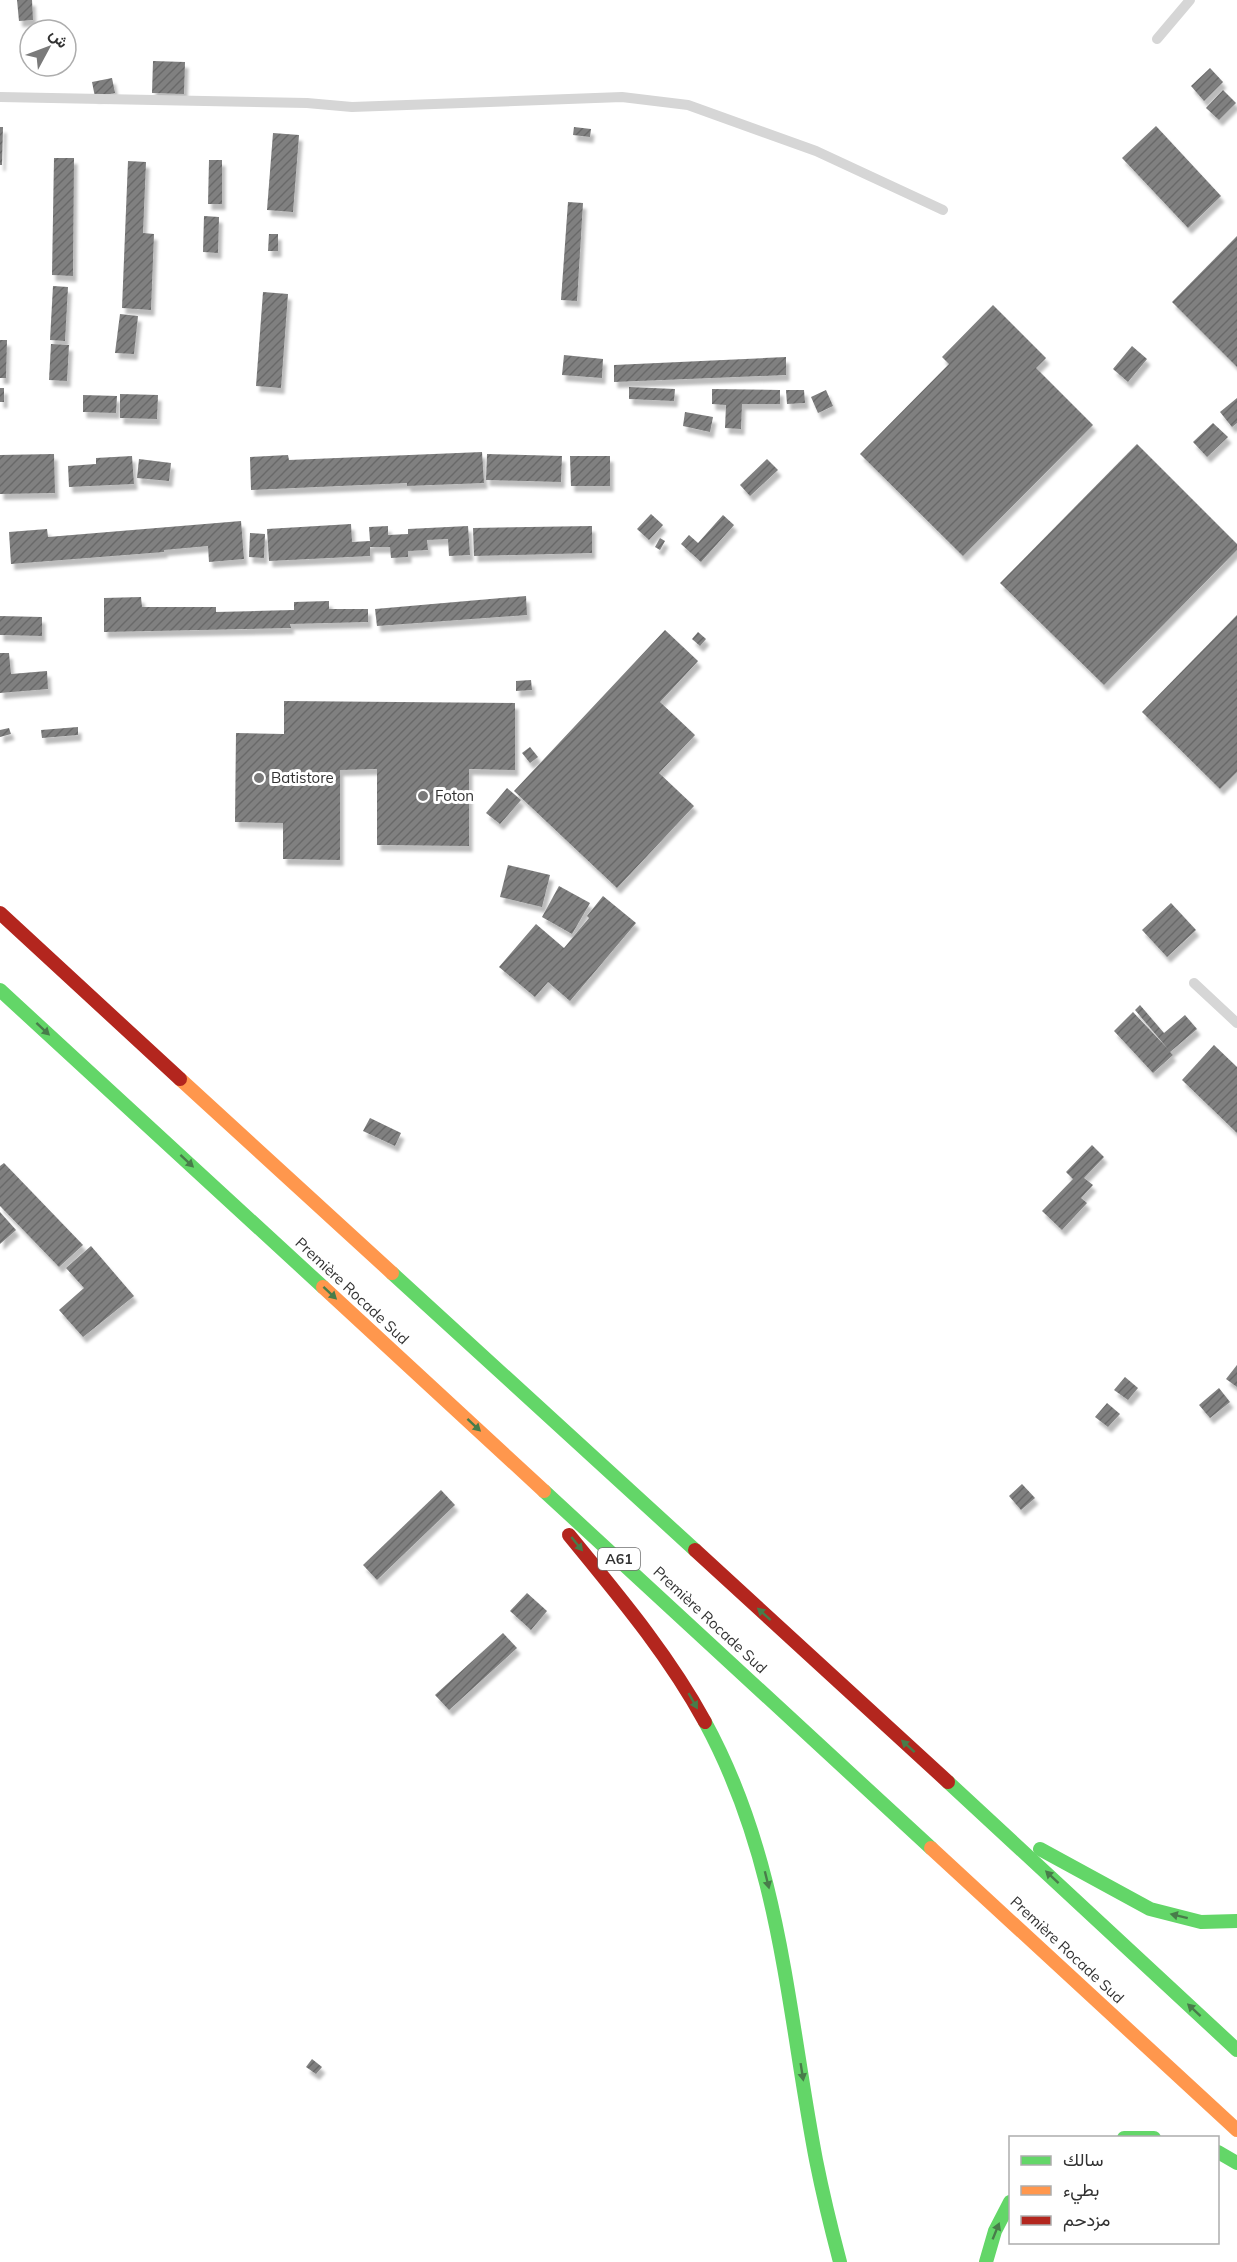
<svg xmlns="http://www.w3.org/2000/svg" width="1237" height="2262" font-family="Mulish,Vazirmatn,sans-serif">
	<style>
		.building { fill: url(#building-hatch); filter: url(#shadow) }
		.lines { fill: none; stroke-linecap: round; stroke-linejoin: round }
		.lane { stroke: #d6d6d6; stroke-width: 10 }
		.fast { stroke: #63d668; stroke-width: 14 }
		.slow { stroke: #ff974d; stroke-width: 14 }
		.jam { stroke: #b3261e; stroke-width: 14 }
		.oneway { fill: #487c4a }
		.poi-dot { fill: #7a7a7a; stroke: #fff; stroke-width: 2 }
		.labels { text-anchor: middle; stroke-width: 6; stroke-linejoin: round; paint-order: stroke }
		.shield { fill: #fff; stroke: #707070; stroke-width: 1.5 }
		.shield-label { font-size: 14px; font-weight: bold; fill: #323232 }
		.poi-label { font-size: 15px; fill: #323232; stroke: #fff; text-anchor: start }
		.street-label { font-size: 15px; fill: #323232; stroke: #fff }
	</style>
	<defs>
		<pattern id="building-hatch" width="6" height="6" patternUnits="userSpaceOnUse" patternTransform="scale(1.5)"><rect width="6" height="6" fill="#808080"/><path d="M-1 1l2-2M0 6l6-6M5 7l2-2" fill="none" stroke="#696969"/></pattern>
		<filter id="shadow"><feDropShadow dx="3.5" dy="6" stdDeviation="1.5" flood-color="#0004"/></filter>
	</defs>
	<rect width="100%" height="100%" fill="#fff"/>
	<g class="building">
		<path d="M17,0H32L33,20L19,21Z"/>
		<path d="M153,61L185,62L184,94L152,93Z"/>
		<path d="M1210,68L1223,82L1204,101L1191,86Z"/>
		<path d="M112,78L115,93L95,97L92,82Z"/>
		<path d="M1223,90L1236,103L1219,120L1206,108Z"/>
		<path d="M1156,126L1221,196L1188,228L1122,158Z"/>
		<path d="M0,127H3L2,165H0Z"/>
		<path d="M574,127L591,129L590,137L573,135Z"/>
		<path d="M273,133L299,135L293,212L267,210Z"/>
		<path d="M54,158H74L73,276L52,275Z"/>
		<path d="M209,160H222V204H208Z"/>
		<path d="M128,161L146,162L143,233L154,234L151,310L122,308Z"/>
		<path d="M568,202L583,203L577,301L561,300Z"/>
		<path d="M204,216L219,217L218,253L203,252Z"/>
		<path d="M269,234H278V251H268Z"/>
		<path d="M1237,236V367L1172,302Z"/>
		<path d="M53,286L68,287L65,341L50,340Z"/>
		<path d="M263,292L288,294L281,388L256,386Z"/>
		<path d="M993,305L1046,358L1036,368L1093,425L963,556L860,454L949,364L942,357Z"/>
		<path d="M120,314L138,316L134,354L115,353Z"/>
		<path d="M0,340H7L6,378H0Z"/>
		<path d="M51,344L69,345L67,381L49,380Z"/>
		<path d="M1132,346L1147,359L1128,382L1113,369Z"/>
		<path d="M564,355L603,359L602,378L562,375Z"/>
		<path d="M786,357V375L614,382V365Z"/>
		<path d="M629,387L675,389L674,401L629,399Z"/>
		<rect x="0" y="388" width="4" height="14"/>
		<path d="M712,389L780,390V404H742L741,429L725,428L726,405L712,404Z"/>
		<path d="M786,390H804L805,403L787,404Z"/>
		<path d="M826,390L833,406L818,413L811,397Z"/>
		<path d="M120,394L158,395L157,419L120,418Z"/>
		<path d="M83,395L117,396L116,413L83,412Z"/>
		<path d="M1237,398V423L1232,427L1220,412Z"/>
		<path d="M685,412L713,417L710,432L683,426Z"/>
		<path d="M1213,423L1228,437L1207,457L1193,442Z"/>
		<path d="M1137,444L1237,544V550L1104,685L1000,583Z"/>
		<path d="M482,452L484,483L407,486V483L251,490L250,457L288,455L289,460Z"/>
		<path d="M54,454L55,493L0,494V455Z"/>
		<path d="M487,454L562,456L561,482L486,480Z"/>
		<path d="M132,456L134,484L69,487L68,466L96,464V458Z"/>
		<path d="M570,456H610V486H571Z"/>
		<path d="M139,459L171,463L169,481L137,478Z"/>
		<path d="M767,459L778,470L750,496L740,485Z"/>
		<path d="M651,514L663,525L649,540L637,529Z"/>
		<path d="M723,515L734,525L701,562L681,544L689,535L698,543Z"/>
		<path d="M241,521L244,559L209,562L208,546L164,550V552L11,564L9,532L47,529L48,537Z"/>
		<path d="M351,524L352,542L370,541L369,527L388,526V535L408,534V529L468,526L470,555L449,556L448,539L427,540L428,550L408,551V557L391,558L390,547H370V556L269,561L267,529Z"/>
		<path d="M592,526V553L474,556L473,528Z"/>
		<path d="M250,533L265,534L264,558L249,557Z"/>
		<path d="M660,538L665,541L660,550L655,547Z"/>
		<path d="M526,596L527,615L377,626L375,609Z"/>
		<path d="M141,597L142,607H216V612L294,610V602L329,601V609H368V622L290,624L291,628L104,632V598Z"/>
		<path d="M1237,615V772L1220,789L1142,712Z"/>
		<path d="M0,616L42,617V636L0,635Z"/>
		<path d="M665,630L698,661L660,702L695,735L659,773L694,806L617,888L514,791Z"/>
		<path d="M698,632L706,639L700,646L692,639Z"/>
		<path d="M0,653H9L11,674L47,671L48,689L0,693Z"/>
		<path d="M531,680L532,690L516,691V681Z"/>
		<path d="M284,701L515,703V770L469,769V846L377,845V769L340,770V860L283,859V823L235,822L236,733L284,734Z"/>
		<path d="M78,727V735L42,738L41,730Z"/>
		<path d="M9,728L11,734L0,737V730Z"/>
		<path d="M530,747L538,757L530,763L522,753Z"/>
		<path d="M507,788L521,800L500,824L486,813Z"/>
		<path d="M508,865L550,875L542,907L500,897Z"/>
		<path d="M559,886L590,903L572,934L542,917Z"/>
		<path d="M603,896L636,923L570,1001L548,982L535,997L499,967L536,924L564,948L589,918L587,916Z"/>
		<path d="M1171,903L1196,930L1167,957L1142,930Z"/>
		<path d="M1140,1005L1164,1033L1185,1015L1197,1029L1170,1052L1173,1055L1153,1073L1114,1031L1133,1012L1168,1049L1135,1010Z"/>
		<path d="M1214,1045L1237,1067V1133L1182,1080Z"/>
		<path d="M370,1118L401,1133L395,1146L363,1131Z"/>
		<path d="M1092,1145L1104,1157L1084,1178L1093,1185L1081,1198L1087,1203L1062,1230L1042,1211L1073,1179L1066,1172Z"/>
		<path d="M4,1163L83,1245L59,1267L0,1206V1166Z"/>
		<path d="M0,1212L16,1230L0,1244Z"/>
		<path d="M91,1246L134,1296L83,1337L59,1310L84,1288L66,1268Z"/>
		<path d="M1237,1365V1387L1226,1379Z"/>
		<path d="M1125,1377L1138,1388L1128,1400L1114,1390Z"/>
		<path d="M1219,1388L1230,1402L1210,1418L1199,1405Z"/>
		<path d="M1107,1403L1120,1414L1108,1427L1095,1417Z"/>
		<path d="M1022,1484L1035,1498L1021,1510L1009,1496Z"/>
		<path d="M441,1490L455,1505L377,1580L363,1565Z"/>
		<path d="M527,1593L547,1611L531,1630L510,1611Z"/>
		<path d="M503,1633L517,1648L449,1710L435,1695Z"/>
		<path d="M312,2059L322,2067L316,2074L306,2067Z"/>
	</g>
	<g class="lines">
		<g class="lane">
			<path d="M1157,39L1190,0"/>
			<path d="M0,97L307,103L352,107L622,97L688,105L816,151L943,210"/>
			<path d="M1194,983L1237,1023"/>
		</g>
		<g class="fast">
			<path d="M0,990L323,1287"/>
			<path d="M392,1273L695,1550"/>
			<path d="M544,1491L931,1848"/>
			<path d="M705,1722C781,1862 787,2008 816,2160C823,2195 831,2228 840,2262"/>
			<path d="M948,1782L1237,2050"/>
			<path d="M1040,1849L1150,1909L1201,1922L1237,1921"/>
			<path d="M1124,2138H1154"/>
			<path d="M1218,2152L1237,2163"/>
			<path d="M986,2262L995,2231L1010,2202"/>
		</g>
		<g class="slow">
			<path d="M180,1079L392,1273"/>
			<path d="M323,1287L544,1491"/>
			<path d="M931,1848L1237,2130"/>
		</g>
		<g class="jam">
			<path d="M0,913L180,1079"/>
			<path d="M569,1535C618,1595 668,1654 705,1722"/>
			<path d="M695,1550L948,1782"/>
		</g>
	</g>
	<defs><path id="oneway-solid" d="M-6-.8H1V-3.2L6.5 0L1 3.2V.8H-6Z" transform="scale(1.5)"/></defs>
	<g class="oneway">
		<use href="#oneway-solid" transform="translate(43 1029) rotate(43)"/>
		<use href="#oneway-solid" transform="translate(187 1161) rotate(43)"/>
		<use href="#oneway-solid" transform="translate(330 1293) rotate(43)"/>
		<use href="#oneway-solid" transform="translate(474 1425) rotate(43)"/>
		<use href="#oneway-solid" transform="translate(577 1544) rotate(51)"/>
		<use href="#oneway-solid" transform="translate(764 1614) rotate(-138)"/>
		<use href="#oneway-solid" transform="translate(693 1701) rotate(60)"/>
		<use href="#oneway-solid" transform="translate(908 1746) rotate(-138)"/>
		<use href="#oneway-solid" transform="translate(1052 1877) rotate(-137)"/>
		<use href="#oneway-solid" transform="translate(767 1880) rotate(76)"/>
		<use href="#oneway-solid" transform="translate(1179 1916) rotate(-166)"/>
		<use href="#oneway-solid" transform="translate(1194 2010) rotate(-137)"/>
		<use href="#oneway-solid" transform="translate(802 2072) rotate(81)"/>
		<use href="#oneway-solid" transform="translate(996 2231) rotate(-68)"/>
	</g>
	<g class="poi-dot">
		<circle cx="259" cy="778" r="6"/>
		<circle cx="423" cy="796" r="6"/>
	</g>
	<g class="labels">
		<rect class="shield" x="598" y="1548" width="42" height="22" rx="4.5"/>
		<g class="shield-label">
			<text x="619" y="1564">A61</text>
		</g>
		<g class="poi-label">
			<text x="271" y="783">Batistore</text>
			<text x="435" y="801">Foton</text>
		</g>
		<g class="street-label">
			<text transform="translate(352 1291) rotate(43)" y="5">Première Rocade Sud</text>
			<text transform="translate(710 1620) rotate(43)" y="5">Première Rocade Sud</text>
			<text transform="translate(1067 1950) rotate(43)" y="5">Première Rocade Sud</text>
		</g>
	</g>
	<rect x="1009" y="2136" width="210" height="108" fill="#ffffff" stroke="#adadad" stroke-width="1.5"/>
	<rect x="1021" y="2156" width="30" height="9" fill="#63d668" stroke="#adadad" stroke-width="1.5"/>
	<text x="1063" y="2166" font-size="18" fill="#323232">سالك</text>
	<rect x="1021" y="2186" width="30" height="9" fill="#ff974d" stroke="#adadad" stroke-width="1.5"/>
	<text x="1063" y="2196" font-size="18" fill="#323232">بطيء</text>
	<rect x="1021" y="2216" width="30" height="9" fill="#b3261e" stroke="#adadad" stroke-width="1.5"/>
	<text x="1063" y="2226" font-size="18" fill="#323232">مزدحم</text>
	<g transform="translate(48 48) rotate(49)"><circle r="28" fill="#ffffff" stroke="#adadad" stroke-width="1.5"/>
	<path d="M0-4.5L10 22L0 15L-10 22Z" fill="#7a7a7a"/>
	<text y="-9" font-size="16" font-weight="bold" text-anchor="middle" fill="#323232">ش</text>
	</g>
</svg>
